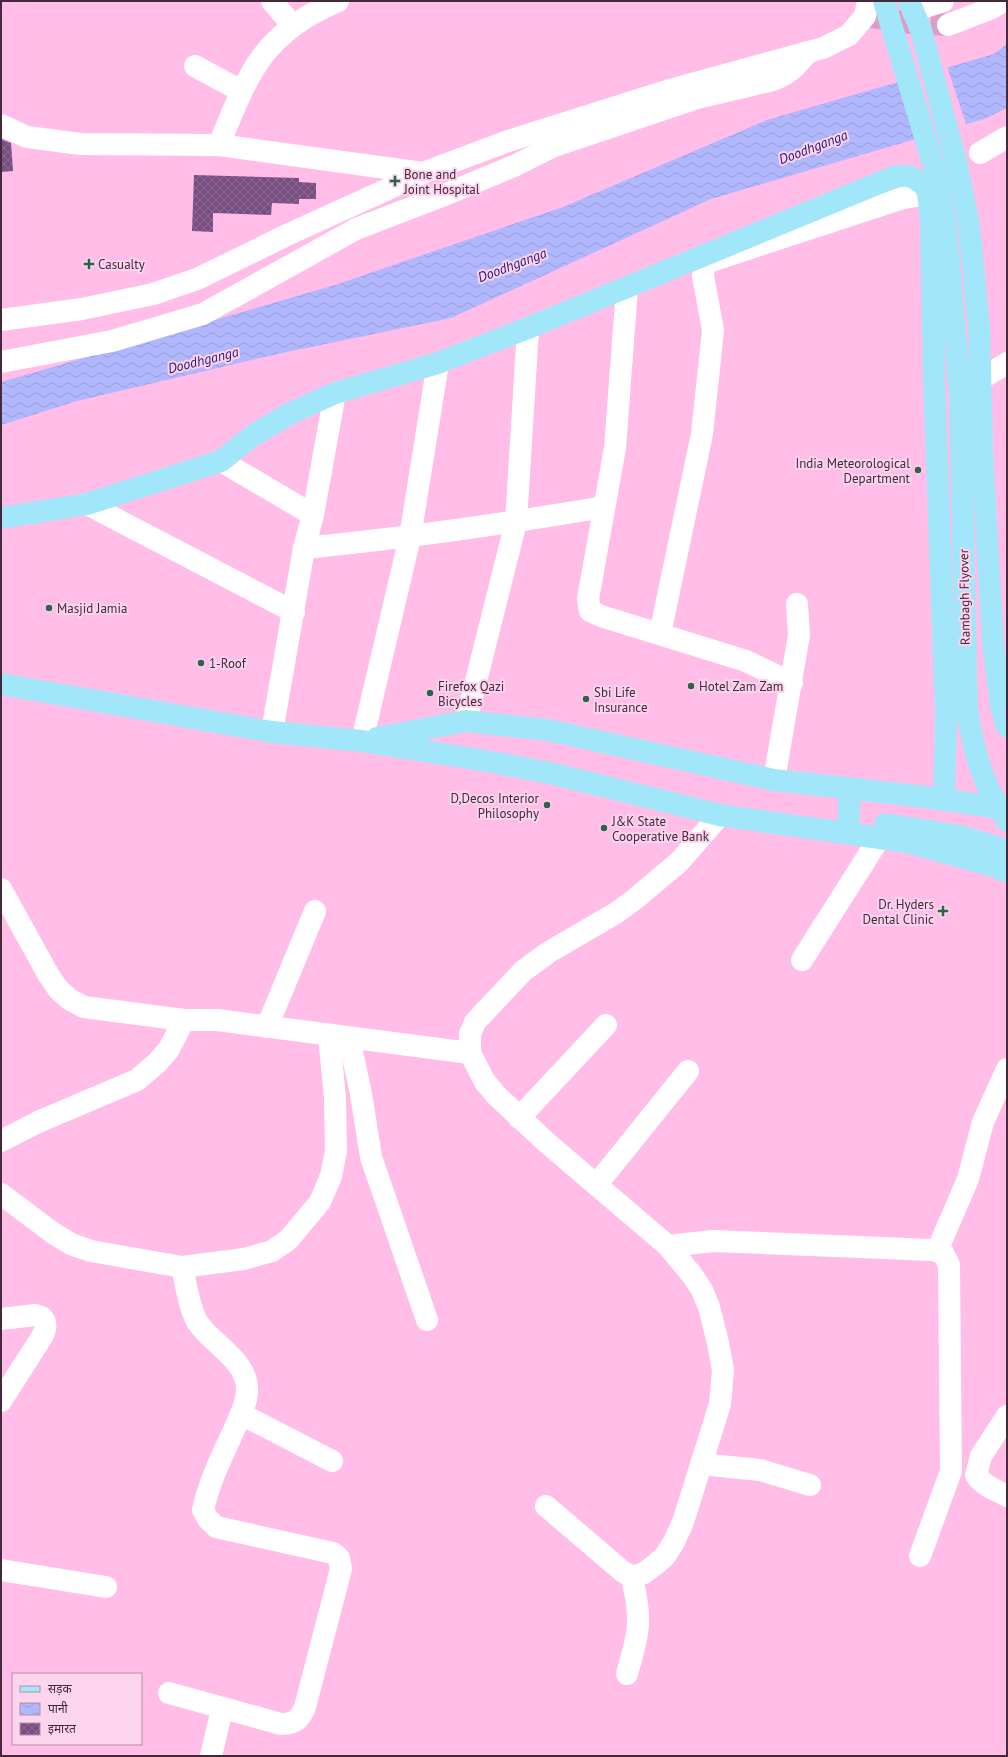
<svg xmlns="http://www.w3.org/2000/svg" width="1008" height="1757" font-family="'PT Sans','Noto Sans Devanagari',sans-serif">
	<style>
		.water { fill: url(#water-waves) }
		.pier { fill: #ffbde8 }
		.building { fill: url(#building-cross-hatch) }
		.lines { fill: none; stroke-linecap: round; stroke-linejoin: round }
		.minor-tunnel { stroke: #d99fc5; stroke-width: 22; stroke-dasharray: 22 11; stroke-linecap: butt }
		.minor { stroke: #fff; stroke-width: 22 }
		.major { stroke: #a2e6fa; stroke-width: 22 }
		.poi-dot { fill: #2e6348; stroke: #fcd4ee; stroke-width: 1.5 }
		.labels { text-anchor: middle; stroke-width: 4; stroke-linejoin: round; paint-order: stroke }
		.poi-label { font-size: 13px; fill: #43293a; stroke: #fcd4ee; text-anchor: start }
		.street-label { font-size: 13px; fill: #43293a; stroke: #fcd4ee }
		.water-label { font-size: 14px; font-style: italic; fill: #271879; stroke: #fcd4ee }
	</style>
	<defs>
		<pattern id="water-waves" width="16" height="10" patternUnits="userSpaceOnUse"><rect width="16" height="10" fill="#b1b7fd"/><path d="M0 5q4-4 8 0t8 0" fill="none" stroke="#999dda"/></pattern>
		<pattern id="building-cross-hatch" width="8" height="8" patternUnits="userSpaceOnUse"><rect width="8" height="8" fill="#794f83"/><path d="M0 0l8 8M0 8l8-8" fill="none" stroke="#8c6b93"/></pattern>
	</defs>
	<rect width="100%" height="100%" fill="#ffbde8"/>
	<path class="water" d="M1007,44V108L984,119L711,199L451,318L282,353L77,401L1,425V382L335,285L563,207L767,120L994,54Z"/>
	<path class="pier" d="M947,66L967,127L920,140L900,79Z"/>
	<g class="building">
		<path d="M1,139L11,143L13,171L1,172Z"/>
		<path d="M194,175L299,178V182L316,183V199H299V204L272,203L271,215L213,213V232L192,231Z"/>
	</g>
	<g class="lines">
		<path class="minor-tunnel" d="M865,16L909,23L948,25"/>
		<g class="minor">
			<path d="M272,1L292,25"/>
			<path d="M913,11L943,1"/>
			<path d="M948,25L992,8L1003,1"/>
			<path d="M195,66L241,91"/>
			<path d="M1,125L27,137L81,144L219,145L423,173L508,141L673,89L823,48L849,35L865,16L868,1"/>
			<path d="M219,145C248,74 262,33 338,1"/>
			<path d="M980,153L1007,137"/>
			<path d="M627,288L615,448L588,599L590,611L601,616L746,661L792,683"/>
			<path d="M1,320L82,309L153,294L197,279L287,235L423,173"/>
			<path d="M1,362L112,341L203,314L356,229L442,196L516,165L554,146L697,98L773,80C790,74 796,66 808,52"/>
			<path d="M981,379L1007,363"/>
			<path d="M221,461L313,515"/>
			<path d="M87,504L294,612"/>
			<path d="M304,548C405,538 504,524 604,507"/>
			<path d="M660,634L702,434L713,330L703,276L704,265L708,262L903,198C915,197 926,194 935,186"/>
			<path d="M466,721L516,522L528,328"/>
			<path d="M272,732L304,548L313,515L335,393"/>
			<path d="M362,741L410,537L438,363"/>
			<path d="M774,780L799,635L797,604"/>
			<path d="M1,889L48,974L58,989L69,999L84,1007L184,1020H217L470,1053"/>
			<path d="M802,960L880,837"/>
			<path d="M267,1027L315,911"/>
			<path d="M349,1038L361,1094L371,1157L427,1320"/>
			<path d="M519,1118L606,1025"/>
			<path d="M1,1141L38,1122L137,1080L157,1063L169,1049L184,1020"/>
			<path d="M597,1184L688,1071"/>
			<path d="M1,1194L53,1233L71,1244L91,1251L182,1267L244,1259L272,1251L288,1240L320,1202L331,1176L336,1151L335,1098L329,1036"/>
			<path d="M668,1246L713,1241L932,1250L943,1253L949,1265L951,1471L920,1556"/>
			<path d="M937,1251L968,1179L983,1122L1007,1069"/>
			<path d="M1,1319L35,1315C47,1317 47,1326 43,1335L1,1401"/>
			<path d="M241,1414L332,1461"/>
			<path d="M1007,1416L981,1456L976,1475C983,1486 996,1490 1007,1496"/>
			<path d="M701,1464L760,1470L810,1485"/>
			<path d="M546,1506L622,1571L632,1577L644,1573L656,1564L665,1556L674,1542L683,1522L720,1404L723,1370L718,1343L709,1307L702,1290L692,1275L668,1246L546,1142L497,1096L485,1082L470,1053V1034L475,1022L523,971L549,952L616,913L635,899L679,862L720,815"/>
			<path d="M1,1570L106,1587"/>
			<path d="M627,1674C631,1657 638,1640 638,1622C639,1607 635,1592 632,1577"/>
			<path d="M169,1693L281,1724C295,1724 300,1719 305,1707L341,1569L339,1558L333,1553L216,1527L208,1519L203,1510C209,1482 222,1456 234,1430C239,1418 247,1404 247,1390C248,1361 212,1344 198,1323C189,1309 186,1283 182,1267"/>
			<path d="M211,1756L222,1709"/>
		</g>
		<g class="major">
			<path d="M884,1L936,173L946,229L960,393L967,709C973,752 983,784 1007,821"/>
			<path d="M909,1L921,30L957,166L969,226L979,327L982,449L993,644L1001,706L1007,727"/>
			<path d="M1,518L87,504L221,461L252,436L287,415L335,393L438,363L528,328L896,176H910L923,184L928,192L931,221L934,379L946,715L944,800"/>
			<path d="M1,684L272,732L362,741L493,762L550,773L720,815L907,842L996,867L1007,872"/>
			<path d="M377,738L466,721L548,730L774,780L918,796L1007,809"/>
			<path d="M885,824L960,836L1007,850"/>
			<path d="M848,833L850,789"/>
		</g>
	</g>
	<g class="poi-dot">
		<path d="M393 175h4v4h4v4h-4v4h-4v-4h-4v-4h4z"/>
		<path d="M87 258h4v4h4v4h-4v4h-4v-4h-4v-4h4z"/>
		<circle cx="918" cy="470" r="4"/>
		<circle cx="49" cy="608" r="4"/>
		<circle cx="201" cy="663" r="4"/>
		<circle cx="691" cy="686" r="4"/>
		<circle cx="430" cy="693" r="4"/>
		<circle cx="586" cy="699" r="4"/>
		<circle cx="547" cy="805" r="4"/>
		<circle cx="604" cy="828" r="4"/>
		<path d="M941 905h4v4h4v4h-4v4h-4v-4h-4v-4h4z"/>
	</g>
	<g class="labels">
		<g class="poi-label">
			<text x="404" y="179">Bone and<tspan x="404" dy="15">Joint Hospital</tspan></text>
			<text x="98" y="269">Casualty</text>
			<text x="910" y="468" text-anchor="end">India Meteorological<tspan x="910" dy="15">Department</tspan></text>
			<text x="57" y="613">Masjid Jamia</text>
			<text x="209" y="668">1-Roof</text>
			<text x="438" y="691">Firefox Qazi<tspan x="438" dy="15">Bicycles</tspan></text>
			<text x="699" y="691">Hotel Zam Zam</text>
			<text x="594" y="697">Sbi Life<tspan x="594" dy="15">Insurance</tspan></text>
			<text x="539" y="803" text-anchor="end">D,Decos Interior<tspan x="539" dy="15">Philosophy</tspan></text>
			<text x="612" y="826">J&amp;K State<tspan x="612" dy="15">Cooperative Bank</tspan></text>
			<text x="934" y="909" text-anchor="end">Dr. Hyders<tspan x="934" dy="15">Dental Clinic</tspan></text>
		</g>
		<g class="street-label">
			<text transform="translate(964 597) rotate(-91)" y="5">Rambagh Flyover</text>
		</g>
		<g class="water-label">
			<text transform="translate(813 147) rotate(-21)" y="5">Doodhganga</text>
			<text transform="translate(512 265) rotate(-21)" y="5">Doodhganga</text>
			<text transform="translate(203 360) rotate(-14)" y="5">Doodhganga</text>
		</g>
	</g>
	<rect width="1008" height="1757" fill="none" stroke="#43293a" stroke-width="4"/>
	<rect x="12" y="1673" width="130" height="72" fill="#fcd4ee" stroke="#b290a6"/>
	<rect x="20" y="1686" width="20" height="6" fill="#a2e6fa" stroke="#b290a6"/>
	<text x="48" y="1693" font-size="12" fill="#43293a">सड़क</text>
	<rect x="20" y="1703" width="20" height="12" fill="url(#water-waves)" stroke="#b290a6"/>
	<text x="48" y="1713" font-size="12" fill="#43293a">पानी</text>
	<rect x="20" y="1723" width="20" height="12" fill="url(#building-cross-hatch)" stroke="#b290a6"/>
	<text x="48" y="1733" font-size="12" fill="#43293a">इमारत</text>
</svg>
